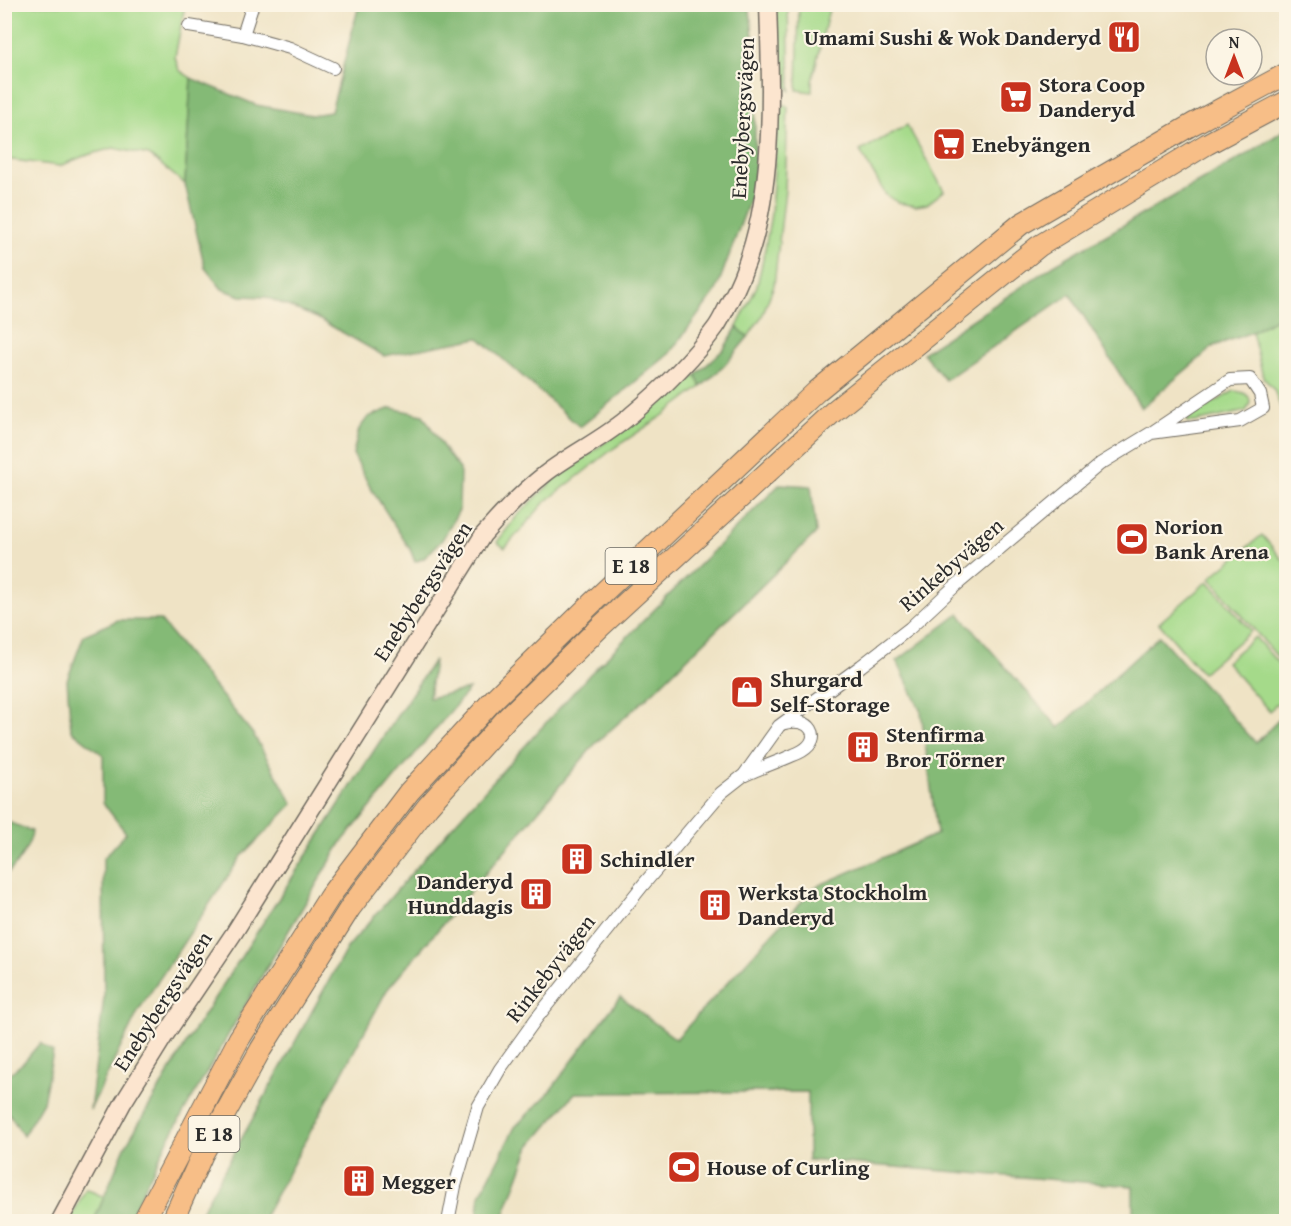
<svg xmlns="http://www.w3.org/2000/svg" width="1291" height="1226" font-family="'Gentium Book Plus',serif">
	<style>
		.green { fill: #a5da8a; stroke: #68825a; stroke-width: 1.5 }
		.forest { fill: #84ba76; stroke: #587250; stroke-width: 1.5 }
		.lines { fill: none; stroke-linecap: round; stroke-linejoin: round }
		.minor-casing { stroke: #706b61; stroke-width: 14 }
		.secondary-casing { stroke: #706b61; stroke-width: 19 }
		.motorway-casing { stroke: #706b61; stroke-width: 23 }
		.minor { stroke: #fff; stroke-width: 12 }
		.secondary { stroke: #fce5cf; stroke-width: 16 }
		.motorway { stroke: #f7be87; stroke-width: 21 }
		.labels { text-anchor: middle; stroke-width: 4.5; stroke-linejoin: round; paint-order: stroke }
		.shield { fill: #fcf5e5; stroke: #6a6863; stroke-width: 1.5 }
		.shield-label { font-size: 21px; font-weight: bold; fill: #2b2b2b }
		.poi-label { font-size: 22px; font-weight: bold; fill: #2b2b2b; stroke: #fcf5e5; text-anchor: start }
		.street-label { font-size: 22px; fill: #2b2b2b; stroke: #fcf5e5 }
	</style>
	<rect width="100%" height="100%" fill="#fcf5e5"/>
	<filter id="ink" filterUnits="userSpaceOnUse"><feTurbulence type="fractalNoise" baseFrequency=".0167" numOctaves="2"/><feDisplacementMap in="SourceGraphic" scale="12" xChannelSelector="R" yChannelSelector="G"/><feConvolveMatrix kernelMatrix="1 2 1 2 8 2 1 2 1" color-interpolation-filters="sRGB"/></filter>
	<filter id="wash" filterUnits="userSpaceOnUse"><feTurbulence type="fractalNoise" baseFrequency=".008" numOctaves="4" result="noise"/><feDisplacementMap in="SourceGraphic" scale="24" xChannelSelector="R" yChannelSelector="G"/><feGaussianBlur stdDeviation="1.35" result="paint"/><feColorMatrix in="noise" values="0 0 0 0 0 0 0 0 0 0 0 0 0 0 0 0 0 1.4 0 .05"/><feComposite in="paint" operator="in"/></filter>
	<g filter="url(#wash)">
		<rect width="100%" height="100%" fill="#efe3c5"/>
		<g class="green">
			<path d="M5,5H185L175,57L179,70L191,78L185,184L149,155L113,148L84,156L60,166L5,159Z"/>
			<path d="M776,5H788L790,90L782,83L778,76Z"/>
			<path d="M799,5H830L812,81V92L797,90Z"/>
			<path d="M785,105L788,107L785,190L774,285L762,316L748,337L737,327L757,286L764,255L771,214L778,112Z"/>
			<path d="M907,125L944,191L927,204L916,206L899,203L886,195L860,151Z"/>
			<path d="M1286,313V418L1284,416L1274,390L1263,377L1252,332Z"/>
			<path d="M696,375L701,387L658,419L614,448L544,503L505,548L497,542L517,516L553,481Z"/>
			<path d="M1234,391C1247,392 1255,398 1246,411L1195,422H1188L1187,418Z"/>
			<path d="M1262,535L1286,564V667L1210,578Z"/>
			<path d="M1208,581L1251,631L1202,673L1159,623Z"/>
			<path d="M1255,637L1286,672V696L1269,711L1226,662Z"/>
			<path d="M86,1189L104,1197L94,1221L69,1222Z"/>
		</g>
		<g class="forest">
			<path d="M724,4L750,10L755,54V185L716,291L669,354L580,427L479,338L384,356L317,318L266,297L241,296L222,289L205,268L185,184L191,78L256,105L312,115L331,112L359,5Z"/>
			<path d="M1286,129V313L1252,332L1214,346L1141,408L1070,294L945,380L923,353L1054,265L1249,153Z"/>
			<path d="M737,327L748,337L724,366L701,387L696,375L724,349Z"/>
			<path d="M391,408L423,415L447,453L460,469L459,510L442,540L424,558L415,562L410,549L370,487L353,454L359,429L368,417Z"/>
			<path d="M780,484L811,486L816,533L653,692L595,744L387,990L262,1221H196L347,948L448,831L590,674Z"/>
			<path d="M959,614L1059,728L1159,636L1256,743L1286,712V1206L1285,1221H1133V1186L808,1160V1092L575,1093L530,1146L502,1221H477L480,1195L515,1127L547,1095L620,997L676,1039L815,887L937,834L921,712L897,661Z"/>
			<path d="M118,620H160L253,734L293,804L240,858L140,1008L90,1110L104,997L103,859L126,833L103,803V755L71,730L67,680L84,635Z"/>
			<path d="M434,660L429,698L469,689L341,843L266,969L168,1140L128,1221H94L125,1147L194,1030L375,749Z"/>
			<path d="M5,821L32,831C31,845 16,867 5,875Z"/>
			<path d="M40,1043L53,1052L43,1102L23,1136L5,1107V1077L23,1063Z"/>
		</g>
	</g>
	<g filter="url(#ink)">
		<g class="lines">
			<defs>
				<g id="minor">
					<path d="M189,26L243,35L290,48L333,68"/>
					<path d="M243,35L253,4"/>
					<path d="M745,775C758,769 771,764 784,759C790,756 797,754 802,751C824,738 810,716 785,723"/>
					<path d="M448,1222L455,1186L478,1107L500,1069L536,1019L643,885L721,793L744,775L779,726L861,666L910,628L954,587L1100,464L1151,433L1230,380L1250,379L1260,394L1263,408L1240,421L1151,433"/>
				</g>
				<path id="secondary" d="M59,1222L123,1103L164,1037L234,933L483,535C502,513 522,492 545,474C572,453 605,438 631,415C662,389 692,360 716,327C721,320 725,311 729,303C777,216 771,101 768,4"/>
				<g id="motorway">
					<path d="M143,1222L239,1039L330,896L409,792L495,698L591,604L817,391L1021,224L1193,124L1286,74"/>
					<path d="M172,1222L202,1155L261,1049L350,908L428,806L508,717L601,626L833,412L1039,246L1207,144L1286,102"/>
				</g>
			</defs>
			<use href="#minor" class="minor-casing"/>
			<use href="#secondary" class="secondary-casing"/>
			<use href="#motorway" class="motorway-casing"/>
			<use href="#minor" class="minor"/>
			<use href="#secondary" class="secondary"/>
			<use href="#motorway" class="motorway"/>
		</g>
	</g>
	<defs>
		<symbol id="restaurant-square" viewBox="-11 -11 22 22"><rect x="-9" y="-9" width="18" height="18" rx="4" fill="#c8321e" stroke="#fcf5e5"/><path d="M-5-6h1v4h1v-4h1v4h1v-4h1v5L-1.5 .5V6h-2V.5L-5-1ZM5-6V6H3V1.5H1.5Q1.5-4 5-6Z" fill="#fff"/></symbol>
		<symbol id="supermarket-square" viewBox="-11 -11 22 22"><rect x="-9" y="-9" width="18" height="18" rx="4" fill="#c8321e" stroke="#fcf5e5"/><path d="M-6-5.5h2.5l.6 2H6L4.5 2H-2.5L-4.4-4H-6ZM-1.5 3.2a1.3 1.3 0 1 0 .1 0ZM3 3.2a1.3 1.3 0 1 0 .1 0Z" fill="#fff"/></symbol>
		<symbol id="stadium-square" viewBox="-11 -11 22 22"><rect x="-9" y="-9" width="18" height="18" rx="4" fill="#c8321e" stroke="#fcf5e5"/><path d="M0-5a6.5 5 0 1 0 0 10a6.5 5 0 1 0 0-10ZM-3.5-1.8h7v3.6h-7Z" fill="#fff"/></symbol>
		<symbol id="shop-square" viewBox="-11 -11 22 22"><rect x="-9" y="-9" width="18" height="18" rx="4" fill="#c8321e" stroke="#fcf5e5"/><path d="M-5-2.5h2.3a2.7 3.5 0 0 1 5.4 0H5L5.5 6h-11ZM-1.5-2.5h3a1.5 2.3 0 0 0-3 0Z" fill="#fff"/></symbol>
		<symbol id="building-square" viewBox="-11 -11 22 22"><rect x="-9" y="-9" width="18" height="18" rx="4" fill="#c8321e" stroke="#fcf5e5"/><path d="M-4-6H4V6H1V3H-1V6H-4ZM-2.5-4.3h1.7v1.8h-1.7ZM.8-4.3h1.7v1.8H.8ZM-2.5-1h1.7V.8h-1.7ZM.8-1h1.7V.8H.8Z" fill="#fff"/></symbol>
	</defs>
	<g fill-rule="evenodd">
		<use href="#restaurant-square" x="1105" y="18" width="38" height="38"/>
		<use href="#supermarket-square" x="997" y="78" width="38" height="38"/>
		<use href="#supermarket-square" x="930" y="125" width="38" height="38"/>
		<use href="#stadium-square" x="1113" y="520" width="38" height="38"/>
		<use href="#shop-square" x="728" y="673" width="38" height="38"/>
		<use href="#building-square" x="844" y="728" width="38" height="38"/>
		<use href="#building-square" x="558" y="840" width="38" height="38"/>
		<use href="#building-square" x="517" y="875" width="38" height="38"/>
		<use href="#building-square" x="696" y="886" width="38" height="38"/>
		<use href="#stadium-square" x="665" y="1148" width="38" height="38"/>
		<use href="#building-square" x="340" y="1162" width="38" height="38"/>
	</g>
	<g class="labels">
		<g class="shield">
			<rect x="605.5" y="548" width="51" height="36" rx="4.5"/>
			<rect x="188.5" y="1116" width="51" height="36" rx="4.5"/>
		</g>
		<g class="shield-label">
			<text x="631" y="573">E 18</text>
			<text x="214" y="1141">E 18</text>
		</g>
		<g class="poi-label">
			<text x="1101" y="45" text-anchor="end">Umami Sushi &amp; Wok Danderyd</text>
			<text x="1039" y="92">Stora Coop<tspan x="1039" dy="25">Danderyd</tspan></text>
			<text x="972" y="152">Enebyängen</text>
			<text x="1155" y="534">Norion<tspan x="1155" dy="25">Bank Arena</tspan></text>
			<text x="770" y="687">Shurgard<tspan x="770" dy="25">Self-Storage</tspan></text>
			<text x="886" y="742">Stenfirma<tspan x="886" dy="25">Bror Törner</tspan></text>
			<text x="600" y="867">Schindler</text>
			<text x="513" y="889" text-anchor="end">Danderyd<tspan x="513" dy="25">Hunddagis</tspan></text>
			<text x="738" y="900">Werksta Stockholm<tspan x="738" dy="25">Danderyd</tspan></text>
			<text x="707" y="1175">House of Curling</text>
			<text x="382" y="1189">Megger</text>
		</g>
		<g class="street-label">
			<text transform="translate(742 118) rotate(-87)" y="8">Enebybergsvägen</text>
			<text transform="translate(951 564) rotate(-41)" y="8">Rinkebyvägen</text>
			<text transform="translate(422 591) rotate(-57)" y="8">Enebybergsvägen</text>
			<text transform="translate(550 968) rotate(-52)" y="8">Rinkebyvägen</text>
			<text transform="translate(162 1001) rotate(-57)" y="8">Enebybergsvägen</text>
		</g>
	</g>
	<rect width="1291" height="1226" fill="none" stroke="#fcf5e5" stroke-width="24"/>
	<g transform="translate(1234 57)"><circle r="28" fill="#fcf5e5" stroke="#a8a49b" stroke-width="1.5"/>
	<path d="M0-4.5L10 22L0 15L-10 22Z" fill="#c8321e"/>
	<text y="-9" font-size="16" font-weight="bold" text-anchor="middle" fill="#2b2b2b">N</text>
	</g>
</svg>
